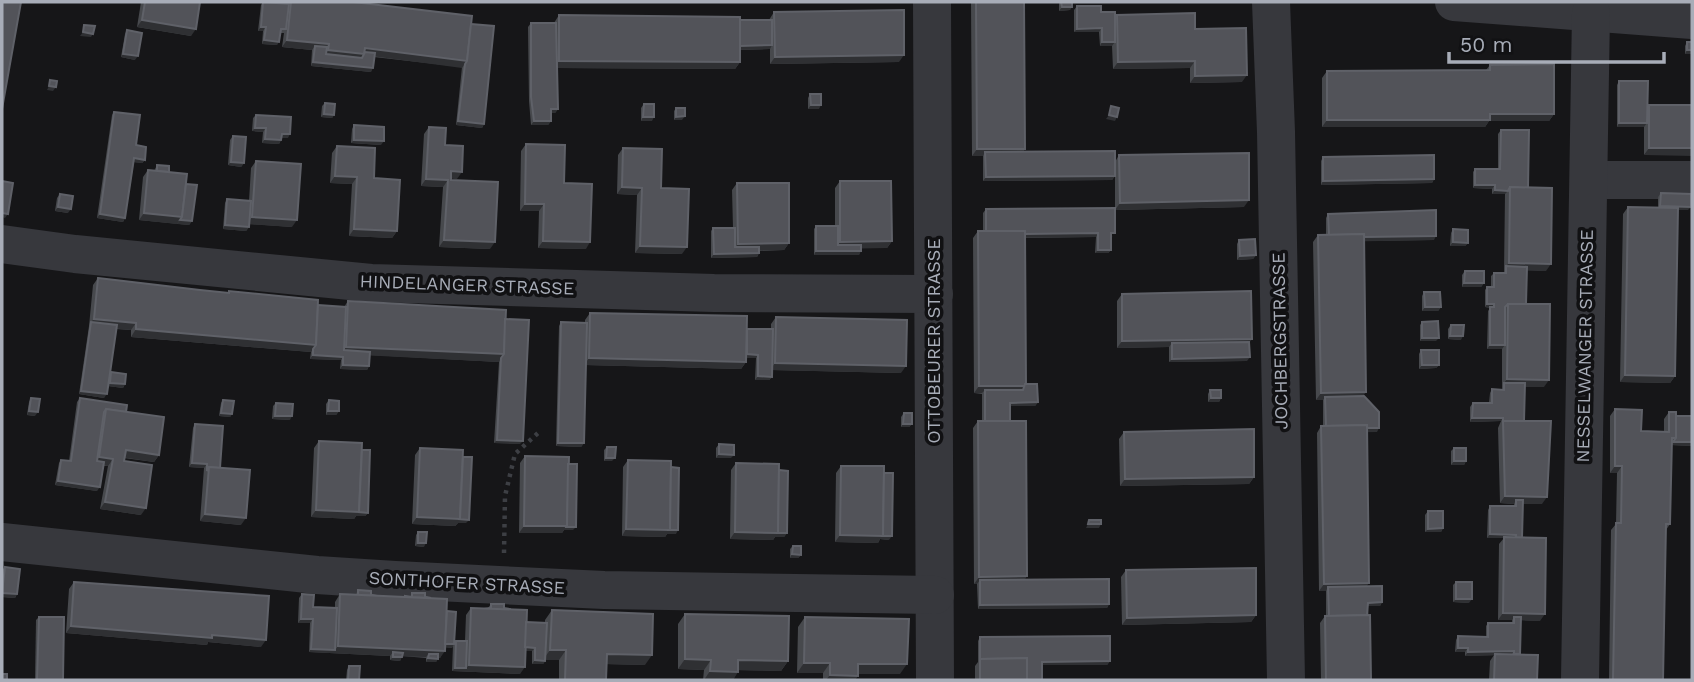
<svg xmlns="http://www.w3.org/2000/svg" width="1694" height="682" font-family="'Work Sans',sans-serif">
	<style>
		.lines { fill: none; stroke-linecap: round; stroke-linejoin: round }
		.path { stroke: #3d3f44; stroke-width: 4.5; stroke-dasharray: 3.5 5; stroke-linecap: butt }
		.minor { stroke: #37383d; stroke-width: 38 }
		.wall { fill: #47494d }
		.shaded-wall { fill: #2f3033 }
		.building { fill: #525359; stroke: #5f6168; stroke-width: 2 }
		.labels { text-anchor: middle; stroke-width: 7; stroke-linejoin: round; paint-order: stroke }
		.street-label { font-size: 18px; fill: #a8adb8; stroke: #111113 }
	</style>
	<rect width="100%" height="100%" fill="#161618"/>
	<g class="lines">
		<path class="path" d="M504,553L505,496L515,454L538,433"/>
		<g class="minor">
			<path d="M932,2L935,680"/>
			<path d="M1271,2L1276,132L1286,680"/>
			<path d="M1454,2L1692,20"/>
			<path d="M1589,180H1692"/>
			<path d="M2,244L75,254L371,283L714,293L934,294"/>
			<path d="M2,542L317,575L395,580L604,590L935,595"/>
			<path d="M1580,680L1591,13"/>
		</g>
	</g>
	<g class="wall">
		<path d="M141,2H200L191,36L137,27Z"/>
		<path d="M263,2L287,4V2H353L471,24L484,124L482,128L456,125L462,67L374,57L371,72L311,66L312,50L282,47L284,33H280L277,45L262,44L263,31H258L261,5Z"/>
		<path d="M971,2H1024L1025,149L1022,152L1115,162L1119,155L1244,207L1115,210V176L1112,180L983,181V156H972Z"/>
		<path d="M1059,2H1072L1070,10L1059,11Z"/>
		<path d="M1077,6L1101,12L1115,18L1117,15L1195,29L1242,82L1190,83V68L1113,69L1112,46H1100L1099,32H1074V10Z"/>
		<path d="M774,12L899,62L770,64V49L740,50V62L735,69L557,68L558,109L555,113H551V121L548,125H531L529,101L528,27L531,23H554L559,15L740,20H769Z"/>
		<path d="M127,30L135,60L121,57L125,34Z"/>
		<path d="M1687,42L1692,54H1685V46Z"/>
		<path d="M1490,65L1554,114L1549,121H1489L1485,127H1322V78L1327,71L1486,70Z"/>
		<path d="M1619,81L1647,108L1649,105H1692L1644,155V127H1617V85Z"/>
		<path d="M810,94L819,109H808V98Z"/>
		<path d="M325,103L334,115L332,118L321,117L322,106Z"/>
		<path d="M644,104L652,121H641V108Z"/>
		<path d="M676,108L682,120H674V111Z"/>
		<path d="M114,112L145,160L142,163L134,162L125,218L123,222L97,218L112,115Z"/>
		<path d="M256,115L288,138H281V140L279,144L262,143L263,132L252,131L253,118Z"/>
		<path d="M354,125L381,145L351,143L352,129Z"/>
		<path d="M429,127L445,145L457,179L451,178L490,249L439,247L443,187L421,186L424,134Z"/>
		<path d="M1501,130L1528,188L1546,271L1527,270L1526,304L1544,387H1525L1524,421L1542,504H1522V538L1540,621L1521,620L1520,654L1537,680H1489L1490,661L1494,655L1465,656V652H1455L1456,640L1458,636L1486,637V626L1488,623H1512V620H1498L1499,544L1504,538H1487L1488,510L1490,506H1514V504L1500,503L1498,428L1501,421L1470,422V407L1473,403H1489L1490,393L1492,389H1502V349H1487L1488,311L1490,308L1485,307V290L1487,287H1491V276L1494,273H1504L1505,194H1492V189L1473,188V172L1475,169H1498V134Z"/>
		<path d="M233,136L244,163L241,167L228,165L230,140Z"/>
		<path d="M526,144L564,183L586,249L538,248L539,211H520L521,151Z"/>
		<path d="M337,146L374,178L397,231L392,238L349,236L352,184L330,183L332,153Z"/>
		<path d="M623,148L661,188L682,254L635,253L637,195L617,194L618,155Z"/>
		<path d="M1323,157L1434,179L1432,183L1321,185V161Z"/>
		<path d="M256,161L292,227L249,224V227L246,231L223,229L225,203L227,199L249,201L251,168Z"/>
		<path d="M157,165L186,184L192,221L189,225L139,220L143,177L148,170L154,171Z"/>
		<path d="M840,181L892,241L887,248H861L859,255H814V229L816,226H835V188Z"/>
		<path d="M737,183L789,243L784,250L759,251V253L757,257L711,258V231L713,228H733L732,190Z"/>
		<path d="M1661,193L1688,210H1678L1675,376L1670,383L1620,382L1623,214L1628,207H1658V197Z"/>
		<path d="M60,194L68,213L55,211L57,198Z"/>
		<path d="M986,209L1113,237H1111V250L1108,253H1095L1096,237L1025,238L1026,384L1038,402L1035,406H1010V421L1027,576L1024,580L1109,604L1107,608L978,609L977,584H974L973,428L978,421H982V394L974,393L973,238L978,231H983V213Z"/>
		<path d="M1328,214L1434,240L1364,241V396L1377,432H1367V586L1382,602L1380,606H1368L1371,680H1321L1320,623L1325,616H1326V591H1319L1317,433L1321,426H1323V400H1316L1313,242L1318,235H1326V218Z"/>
		<path d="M1453,229L1468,243L1465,246H1450L1451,233Z"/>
		<path d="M1239,240L1256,255L1253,259L1237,260V244Z"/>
		<path d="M1465,271L1484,283L1481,287H1462V275Z"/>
		<path d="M98,278L200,290L228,293L229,291L318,305L344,307L348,301L505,319L520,444L494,443L499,362L370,355L369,366L367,370L340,369L341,360L310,359L311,352L131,337V330L116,329L110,374L111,372L125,384L123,388L108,386L104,398L79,394L89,326L93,285Z"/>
		<path d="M1424,292L1441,307L1438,311H1422V296Z"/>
		<path d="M1122,294L1249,342L1247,361L1169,362V347L1117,348V301Z"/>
		<path d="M590,313L747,329H771V324L776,317L901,373L772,370V377L769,380H755L756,358H746V362L741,369L586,365L584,443L581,447L556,446L559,326L561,322L585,323V320Z"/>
		<path d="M1422,322L1436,341H1420V325Z"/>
		<path d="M1451,325L1461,340L1448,339V329Z"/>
		<path d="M1421,350L1439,365L1436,368L1419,369V354Z"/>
		<path d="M1210,390L1221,398L1219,402H1208V394Z"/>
		<path d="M31,398L35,416L27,415L29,402Z"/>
		<path d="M80,398L126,412L159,455L154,462L124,458V461L141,515L100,509L108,466H103L97,491L55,485L59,463L61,460L69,461L77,402Z"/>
		<path d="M223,400L232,414L230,417L219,416L221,403Z"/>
		<path d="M329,400L339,411L336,415H326V404Z"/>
		<path d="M276,403L290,420L272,419L273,406Z"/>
		<path d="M1615,409L1641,431L1664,432V419L1669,412L1676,416H1692V446L1671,445L1670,524L1666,530L1663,680H1609L1611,530L1616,524L1617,473H1610V416Z"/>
		<path d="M904,413L912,424L909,427H901V417Z"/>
		<path d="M195,424L220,468L241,525L200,521L204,468L189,467L193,428Z"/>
		<path d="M1124,432L1254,477L1249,484L1120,486L1119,439Z"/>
		<path d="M319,441L362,450L368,513L365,516H356L354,519L311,517L314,448Z"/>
		<path d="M719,444L731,458H716V448Z"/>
		<path d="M607,447L612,461H604V450Z"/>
		<path d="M420,448L463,457L466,523H458L455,526L412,524L415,455Z"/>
		<path d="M1454,448L1466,461L1464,465H1451V451Z"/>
		<path d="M525,456L573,530H564L562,533H519L520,463Z"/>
		<path d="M628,460L671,467L676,534H667L665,537L622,536L623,467Z"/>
		<path d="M736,463L779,470L787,533L784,537H775L773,540L730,539L731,470Z"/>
		<path d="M841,466L884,473L889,540L880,539L878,543L835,542L836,473Z"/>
		<path d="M1428,511L1443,528L1441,532H1425V515Z"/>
		<path d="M418,532L424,547L415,546L416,535Z"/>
		<path d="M793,546L801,555L798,558H790V549Z"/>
		<path d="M5,567L17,594L15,598L2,597V570Z"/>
		<path d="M1126,570L1256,615L1251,622L1122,625L1121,577Z"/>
		<path d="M74,582L261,647L208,642L207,645L66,633L69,589Z"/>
		<path d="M1456,582L1469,603L1453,602V585Z"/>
		<path d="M358,590L377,596L405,597H410L412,593L425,597L447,611L454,643L456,641H465L466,615L471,608H488L491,604L510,610L526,622L545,623V620L552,610L645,665L607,664L606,680H559V660H546L543,664H532V651H525L520,674L452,671L453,645L452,648L445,647L440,658H438L436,662H426V658L402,656L400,661L390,660V656L309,652L310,623H298L299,598L302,594L313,607L335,608V602L340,594H356Z"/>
		<path d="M685,614L788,661L781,671L738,670L733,680H703L704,670L678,669V624Z"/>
		<path d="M39,617L63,680H35L36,620Z"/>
		<path d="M805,617L900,674H858L855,680H823V673H797L798,627Z"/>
		<path d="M980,637L1110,661L1107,665H1042V680H975V666L978,662V641Z"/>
		<path d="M349,666L359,680H346L347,670Z"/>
	</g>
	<g class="shaded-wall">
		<path d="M1062,7H1072L1070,10L1059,11Z"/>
		<path d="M142,20L196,29L191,36L137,27Z"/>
		<path d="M261,27H266L263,31H258Z"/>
		<path d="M1102,28L1099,32H1074L1077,29Z"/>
		<path d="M83,32L93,34L91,37L80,36Z"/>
		<path d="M264,40L279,42L277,45L262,44Z"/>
		<path d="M287,40L329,44L324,51L315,46L312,50L282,47Z"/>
		<path d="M1102,42H1115L1112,46H1100Z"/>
		<path d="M772,45L770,49L735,50L738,46Z"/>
		<path d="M365,48L467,61L462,68L364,55L360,61L323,57L328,50Z"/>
		<path d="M1687,50H1692V54H1685Z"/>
		<path d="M123,54L138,56L135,60L121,57Z"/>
		<path d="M904,55L899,62L770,64L775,57Z"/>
		<path d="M559,61L740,62L735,69L554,68Z"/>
		<path d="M1195,61L1190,68L1113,69L1118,62Z"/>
		<path d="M313,62L373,68L371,72L311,66Z"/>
		<path d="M1247,75L1242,82L1190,83L1195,76Z"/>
		<path d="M49,86L56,87L53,91L47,90Z"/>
		<path d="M811,105H821L819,109H808Z"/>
		<path d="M551,109H558L555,113H548Z"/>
		<path d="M324,114L334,115L332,118L321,117Z"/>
		<path d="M1490,114H1554L1549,121H1489L1485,127H1322L1327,120Z"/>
		<path d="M1109,115L1117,117L1115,121L1106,119Z"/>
		<path d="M685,116L682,120H674L676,117Z"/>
		<path d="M643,117H654L652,121H641Z"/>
		<path d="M458,121L484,124L482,128L456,125Z"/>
		<path d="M534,121H551L548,125H531Z"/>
		<path d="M1619,123H1647L1644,127H1617Z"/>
		<path d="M255,128H266L263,132L252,131Z"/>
		<path d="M282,134H290L288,138H279Z"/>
		<path d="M265,139L281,140L279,144L262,143Z"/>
		<path d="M354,140L384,141L381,145L351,143Z"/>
		<path d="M1649,148H1692V156L1644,155Z"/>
		<path d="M977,149H1025L1020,156L985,152L983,156H972Z"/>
		<path d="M134,158L145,160L142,163L132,162Z"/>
		<path d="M231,162L244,163L241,167L228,165Z"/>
		<path d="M451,171L462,172L457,179L446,178Z"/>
		<path d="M335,176L357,177L352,184L330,183Z"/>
		<path d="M1115,176L1112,180L983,181L986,177Z"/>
		<path d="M426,179L448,180L443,187L421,186Z"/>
		<path d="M1434,179L1432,183L1321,185L1323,181Z"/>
		<path d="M1475,185H1495L1492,189L1473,188Z"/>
		<path d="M622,187L642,188L637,195L617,194Z"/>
		<path d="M1495,190L1508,191L1505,194H1492Z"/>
		<path d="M1249,200L1244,207L1115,210L1120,203Z"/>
		<path d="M525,204H544L539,211H520Z"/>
		<path d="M1660,206L1691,207L1688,210H1658Z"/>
		<path d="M58,207L71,209L68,213L55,211Z"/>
		<path d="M2,213L8,214L5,218L2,217Z"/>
		<path d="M144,213L182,217L177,224L139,220Z"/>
		<path d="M100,214L125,218L123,222L97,218Z"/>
		<path d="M252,217L297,220L292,227L247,224Z"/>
		<path d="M180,220L192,221L189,225L177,224Z"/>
		<path d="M225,225L249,227L246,231L223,229Z"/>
		<path d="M354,229L397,231L392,238L349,236Z"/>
		<path d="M1098,233L1096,237L983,238L986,234Z"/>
		<path d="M1436,236L1434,240L1326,242L1329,238Z"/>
		<path d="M444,240L495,242L490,249L439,247Z"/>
		<path d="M543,241L590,242L586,249L538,248Z"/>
		<path d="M892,241L887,248L835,249L840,242Z"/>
		<path d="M1453,242L1468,243L1465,246H1450Z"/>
		<path d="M789,243L784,250L733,251L738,244Z"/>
		<path d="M640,246L687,247L682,254L635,253Z"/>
		<path d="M1098,250H1111L1108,253H1095Z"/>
		<path d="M816,251H861L859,255H814Z"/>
		<path d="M759,253L757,257L711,258L714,254Z"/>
		<path d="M1256,255L1253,259L1237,260L1240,256Z"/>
		<path d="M1509,263L1551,264L1546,271L1506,270V266Z"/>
		<path d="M1464,283H1484L1481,287H1462Z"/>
		<path d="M1487,304H1494L1491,308L1485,307Z"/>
		<path d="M1425,307H1441L1438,311H1422Z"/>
		<path d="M94,319L136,323L131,330L91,326V322Z"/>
		<path d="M136,329L316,345L311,352L131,337Z"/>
		<path d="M1450,336H1463L1461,340L1448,339Z"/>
		<path d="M1422,338H1439L1436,341H1420Z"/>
		<path d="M1252,339L1247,346L1172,343L1169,347L1117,348L1122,341Z"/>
		<path d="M1490,345H1505L1502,349H1487Z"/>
		<path d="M346,347L504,354L499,362L341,354Z"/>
		<path d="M744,354L758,355L756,358H741Z"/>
		<path d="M313,355L343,357L341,360L310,359Z"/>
		<path d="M1250,357L1247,361L1169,362L1172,359Z"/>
		<path d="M589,358L746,362L741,369L584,365Z"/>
		<path d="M775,363L906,366L901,373L770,370Z"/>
		<path d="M343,365L369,366L367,370L340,369Z"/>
		<path d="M1422,365H1439L1436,368L1419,369Z"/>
		<path d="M1625,375L1675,376L1670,383L1620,382Z"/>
		<path d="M758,376L772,377L769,380H755Z"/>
		<path d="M1507,379L1549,380L1544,387H1504V383Z"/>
		<path d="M110,383L125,384L123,388L108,386Z"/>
		<path d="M979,386H1026L1021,393L985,390L982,393H974Z"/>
		<path d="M81,391L107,394L104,398L79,394Z"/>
		<path d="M1366,392L1361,399L1325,397L1323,400H1316L1321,393Z"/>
		<path d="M1211,398H1221L1219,402H1208Z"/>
		<path d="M1038,402L1035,406H1008L1010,403Z"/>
		<path d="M29,411L38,412L35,416L27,415Z"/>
		<path d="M328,411H339L336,415H326Z"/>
		<path d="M221,413L232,414L230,417L219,416Z"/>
		<path d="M275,416H292L290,420L272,419Z"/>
		<path d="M1472,418H1503L1501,421L1470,422Z"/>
		<path d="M903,424H912L909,427H901Z"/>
		<path d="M1379,428L1377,432L1323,433L1326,429Z"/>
		<path d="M497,440L523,441L520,444L494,443Z"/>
		<path d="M1673,442H1692V446L1671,445Z"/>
		<path d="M558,443H584L581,447L556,446Z"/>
		<path d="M126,450L159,455L154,462L121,457Z"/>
		<path d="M719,454L734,455L731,458H716Z"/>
		<path d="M99,457L113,459L108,466L94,464Z"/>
		<path d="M606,458H615L612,461H604Z"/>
		<path d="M1454,461H1466L1464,465H1451Z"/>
		<path d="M192,463L207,464L204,468L189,467Z"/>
		<path d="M1615,466H1622L1617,473H1610Z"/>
		<path d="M1254,477L1249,484L1120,486L1125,479Z"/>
		<path d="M58,481L100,487L97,491L55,485Z"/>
		<path d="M1505,496L1547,497L1542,504H1516V500L1514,504L1500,503Z"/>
		<path d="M105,502L146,508L141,515L100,509Z"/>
		<path d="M316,510L368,513L365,516H356L354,519L311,517Z"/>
		<path d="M205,514L246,518L241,525L200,521Z"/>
		<path d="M417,517L469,520L466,523H458L455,526L412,524Z"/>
		<path d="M1088,524H1101L1099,528H1086Z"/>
		<path d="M524,526L576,527L573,530H564L562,533H519Z"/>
		<path d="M1443,528L1441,532H1425L1428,529Z"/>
		<path d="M626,529L678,530L676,534H667L665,537L622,536Z"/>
		<path d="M735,532L787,533L784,537H775L773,540L730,539Z"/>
		<path d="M1490,534L1516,535L1513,538H1487Z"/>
		<path d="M840,535L892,536L889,540L880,539L878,543L835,542Z"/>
		<path d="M418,543H426L424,547L415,546Z"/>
		<path d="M792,554L801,555L798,558H790Z"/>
		<path d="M1027,576L1022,583L980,580L977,584H974L979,577Z"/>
		<path d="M1369,583L1364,590L1328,587L1326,591H1319L1324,584Z"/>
		<path d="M2,593L17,594L15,598L2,597Z"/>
		<path d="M1456,599H1472L1469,603L1453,602Z"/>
		<path d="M1382,602L1380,606H1365L1368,603Z"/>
		<path d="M1109,604L1107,608L978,609L980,605Z"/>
		<path d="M1503,613L1545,614L1540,621L1514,620V617L1512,620H1498Z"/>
		<path d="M1256,615L1251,622L1122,625L1127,618Z"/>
		<path d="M301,619H313L310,623H298Z"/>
		<path d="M71,626L212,635L266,640L261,647L208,642L207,645L66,633Z"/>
		<path d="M443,644H454L452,648L441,647Z"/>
		<path d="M338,646L445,651L440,658H428L429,654L426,657L393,656V652L390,656L309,652L311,649L335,650Z"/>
		<path d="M523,647L535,648L532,651H521Z"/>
		<path d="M1458,648H1468L1465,652H1455Z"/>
		<path d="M550,650H566L559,660H543Z"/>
		<path d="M1514,651L1511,655L1465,656L1468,652Z"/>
		<path d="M607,654L652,655L645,665L600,664Z"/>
		<path d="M393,657H402L400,661L390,660Z"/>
		<path d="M428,658L438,659L436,662H426Z"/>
		<path d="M685,659L711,660L704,670L678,669Z"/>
		<path d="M535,660L545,661L543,664H532Z"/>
		<path d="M738,660L788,661L781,671L731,670Z"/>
		<path d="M1110,661L1107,665H1039L1042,662Z"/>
		<path d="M804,663H830L823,673H797Z"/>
		<path d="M858,664H907L900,674H851Z"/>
		<path d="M469,665L525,667L520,674L452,671L455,668H466Z"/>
		<path d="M710,671L738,672L733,680H704Z"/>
		<path d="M830,675L858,676L855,680H826Z"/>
	</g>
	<g class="building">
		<path d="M2,2H21L2,109Z"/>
		<path d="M145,2H200L196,29L142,20Z"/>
		<path d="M263,2L289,4L286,29H281L279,42L264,40L266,27H261Z"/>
		<path d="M291,2H353L472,16L467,61L365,48L364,54L328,50L329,44L287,40Z"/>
		<path d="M976,2H1024L1025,149H977Z"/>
		<path d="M1061,2H1072V7H1062Z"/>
		<path d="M1077,6H1101V12H1115V42H1102V28L1077,29Z"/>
		<path d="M904,10V55L775,57L774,12Z"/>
		<path d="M1195,13V29L1246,28L1247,75L1195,76V61L1118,62L1117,15Z"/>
		<path d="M559,15L740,17V62L559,61Z"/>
		<path d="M740,20H772V45L740,46Z"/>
		<path d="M531,23H556L558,109H551V121H534L531,97Z"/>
		<path d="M471,24L494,26L484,124L458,121L465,64L467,61Z"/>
		<path d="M84,25L95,26L93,34L83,32Z"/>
		<path d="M127,30L142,33L138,56L123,54Z"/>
		<rect x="1687" y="42" width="5" height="8"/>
		<path d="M315,46L327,47L326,54L362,58L365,52L375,53L373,68L313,62Z"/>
		<path d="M1554,64V114H1490V120H1327V71L1490,70V65Z"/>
		<path d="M50,80L57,81L56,87L49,86Z"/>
		<path d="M1619,81H1648L1647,123H1619Z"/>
		<path d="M810,94H821V105H811Z"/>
		<path d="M325,103L335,104L334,115L324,114Z"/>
		<path d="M644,104H654V117H643Z"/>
		<rect x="1649" y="105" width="43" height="43"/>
		<path d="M1111,106L1119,108L1117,117L1109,115Z"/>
		<path d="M676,108H685V116L676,117Z"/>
		<path d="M114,112L140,115L136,145L146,147L145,160L134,158L125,218L100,214Z"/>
		<path d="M256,115L291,117L290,134H282L281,140L265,139L266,128H255Z"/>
		<path d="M354,125L384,127V141L354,140Z"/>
		<path d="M429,127L446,128L445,145L463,146L462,172L451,171V180L498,182L495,242L444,240L448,180L426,179Z"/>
		<path d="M1501,130H1529L1528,188L1510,187L1508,191L1495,190V185H1475V169H1500Z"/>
		<path d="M233,136L246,137L244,163L231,162Z"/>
		<path d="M526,144L565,145L564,183L592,184L590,242L543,241L544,204H525Z"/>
		<path d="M337,146L375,148L374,178L400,180L397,231L354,229L357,177L335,176Z"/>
		<path d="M623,148L662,149L661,188L689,189L687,247L640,246L642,188L622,187Z"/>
		<path d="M1115,151V176L986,177L985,152Z"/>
		<path d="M1249,153V200L1120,203L1119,155Z"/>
		<path d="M1434,155V179L1323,181V157Z"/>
		<path d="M256,161L301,164L297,220L252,217Z"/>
		<path d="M157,165L169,166V172L157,171Z"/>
		<path d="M148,170L187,174L182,217L144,213Z"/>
		<path d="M2,181L13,183L8,214L2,213Z"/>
		<path d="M840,181H891L892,241L840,242Z"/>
		<path d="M737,183H789V243L738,244Z"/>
		<path d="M186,184L197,185L192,221L180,220L182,217Z"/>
		<path d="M1510,187L1552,188L1551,264L1509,263Z"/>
		<path d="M1661,193L1691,194V207L1660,206Z"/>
		<path d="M60,194L73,196L71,209L58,207Z"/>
		<path d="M227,199L251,201L249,227L225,225Z"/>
		<path d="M1628,207L1678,208L1675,376L1625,375Z"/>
		<path d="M1115,208V233H1111V250H1098V233L1025,234V231H986V209Z"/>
		<path d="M1436,210V236L1364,237V234L1329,235L1328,214Z"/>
		<path d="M816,226H838V245H861V251H816Z"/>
		<path d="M713,228H735V247H759V253L714,254Z"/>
		<path d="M1453,229L1468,230V243L1453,242Z"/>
		<path d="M978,231H1025L1026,386H979Z"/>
		<path d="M1364,234L1366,392L1321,393L1318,235Z"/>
		<path d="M1255,239L1256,255L1240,256L1239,240Z"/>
		<path d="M1506,266L1527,267L1526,304H1508L1505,307V345H1490V307H1494V304H1487V287H1494V273H1506Z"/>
		<path d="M1465,271H1484V283H1464Z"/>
		<path d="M98,278L200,290L229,293V291L318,300L316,345L136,329V323L94,319Z"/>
		<path d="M1251,291L1252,339L1122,341V294Z"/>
		<path d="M1424,292H1440L1441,307H1425Z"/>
		<path d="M348,301L506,310L504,354L346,347Z"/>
		<path d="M1508,304H1550L1549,380L1507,379Z"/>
		<path d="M318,305L346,307L344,350L370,352L369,366L343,365V357L313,355V349L316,345Z"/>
		<path d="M590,313L747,316L746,362L589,358Z"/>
		<path d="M776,317L907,320L906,366L775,363Z"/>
		<path d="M505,319L529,320L523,441L497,440L501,358L504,354Z"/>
		<path d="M1438,321L1439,338H1422V322Z"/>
		<path d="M91,322L117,325L107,394L81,391Z"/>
		<path d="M561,322L587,323L584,443H558Z"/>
		<path d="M1451,325H1464L1463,336H1450Z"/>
		<path d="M747,329H773L772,377L758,376V355L747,354Z"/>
		<path d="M1249,342L1250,357L1172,359V343Z"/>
		<path d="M1421,350H1439V365H1422Z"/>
		<path d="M111,372L126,374L125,384L110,383Z"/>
		<path d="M1504,383H1525L1524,421H1503V418H1472L1473,403H1492V389L1504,390Z"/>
		<path d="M1025,384H1037L1038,402L1010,403V421H985V390H1023Z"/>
		<path d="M1210,390H1221V398H1211Z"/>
		<path d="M1364,396L1379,412V428H1367V425L1326,426L1325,397Z"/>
		<path d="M31,398L40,399L38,412L29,411Z"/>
		<path d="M80,398L127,405L126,412L106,409L104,412L97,461L104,462L100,487L58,481L61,460L71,461Z"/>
		<path d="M223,400L234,401L232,414L221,413Z"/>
		<path d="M329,400L339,401V411H328Z"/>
		<path d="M276,403L293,404L292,416H275Z"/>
		<path d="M106,409L164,417L159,455L126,450L124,461L152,465L146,508L105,502L113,459L99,457Z"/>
		<path d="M1615,409L1642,410L1641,431L1669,432V412H1676V438H1672L1670,524H1666L1663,680H1613L1616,523H1621L1622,466H1615Z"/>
		<path d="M904,413H912V424H903Z"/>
		<path d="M1676,416H1692V442H1673L1676,438Z"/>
		<path d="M978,421H1026L1027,576L979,577Z"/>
		<path d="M1503,421H1551L1547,497L1505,496Z"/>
		<path d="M195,424L223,426L220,468L209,467L207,471V464L192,463Z"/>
		<path d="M1367,425L1369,583L1324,584L1321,426Z"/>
		<path d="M1254,429V477L1125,479L1124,432Z"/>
		<path d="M319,441L362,443L359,512L316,510Z"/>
		<path d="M719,444L734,445V455L719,454Z"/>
		<path d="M607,447H616L615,458H606Z"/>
		<path d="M420,448L463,450L460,519L417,517Z"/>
		<rect x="1454" y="448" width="12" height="13"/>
		<path d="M362,450H370L368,513L359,512Z"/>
		<path d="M525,456L569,457L567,526H524Z"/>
		<path d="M463,457H472L469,520L458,519H460Z"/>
		<path d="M628,460L671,461L670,530L626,529Z"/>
		<path d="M736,463L779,464L778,533L735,532Z"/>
		<path d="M568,464H577L576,527H565L567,526Z"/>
		<path d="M841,466H884L883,536L840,535Z"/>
		<path d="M209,467L250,470L246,518L205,514Z"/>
		<path d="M671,467L679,468L678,530H667H670Z"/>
		<path d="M779,470L788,471L787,533H776H778Z"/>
		<path d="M884,473H893L892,536H881H883Z"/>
		<path d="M1516,500H1523L1522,538H1516V535L1490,534V506H1516Z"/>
		<path d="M1428,511H1443V528L1428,529Z"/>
		<path d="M1089,520H1101V524H1088Z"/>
		<path d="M418,532H427L426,543H418Z"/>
		<path d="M1504,537L1546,538L1545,614L1503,613Z"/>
		<path d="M793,546H801V555L792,554Z"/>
		<path d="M5,567L20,569L17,594L2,593Z"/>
		<path d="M1256,568V615L1127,618L1126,570Z"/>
		<path d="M1109,579V604L980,605V580Z"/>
		<path d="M74,582L269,596L266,640L212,635V638L71,626Z"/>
		<rect x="1456" y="582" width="16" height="17"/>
		<path d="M1382,586V602L1368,603L1367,615L1329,616L1328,587Z"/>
		<path d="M358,590L371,591V595L377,596L352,595H358Z"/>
		<path d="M412,593H425V597L431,598L405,597V596L412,597Z"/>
		<path d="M302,594L314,595L313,607L337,608L335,650L311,649L313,619H301Z"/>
		<path d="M340,594L447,599L445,651L338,646Z"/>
		<path d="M491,604H504V608L510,609V610L484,609L491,608Z"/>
		<path d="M471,608L527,610L525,667L469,665Z"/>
		<path d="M552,610L653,614L652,655L607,654L606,680H565L566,650H550Z"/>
		<path d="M447,611L456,612L454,644H445Z"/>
		<path d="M685,614L789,616L788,661L738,660V672L710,671L711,660L685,659Z"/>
		<path d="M1370,615L1371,680H1326L1325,616Z"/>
		<path d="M39,617H64L63,680H37Z"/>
		<path d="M805,617L909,619L907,664H858V676L830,675V663H804Z"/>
		<path d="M1514,617H1521L1520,654H1514V651L1468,652V648H1458V636L1488,637V623H1514Z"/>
		<path d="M526,622L547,623L545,661L535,660V648L525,647Z"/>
		<path d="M1110,636V661L1042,662V680H1027V658L980,659V637Z"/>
		<path d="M456,641H467L466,668H455Z"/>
		<path d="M393,652L403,653L402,657H393Z"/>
		<path d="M429,654H438V659L428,658Z"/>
		<path d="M1495,654L1538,655L1537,680H1494Z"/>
		<path d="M1027,658V680H980V659Z"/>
		<path d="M349,666H360L359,680H348Z"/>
		<rect x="2" y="674" width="5" height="6"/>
	</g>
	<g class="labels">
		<g class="street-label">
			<text transform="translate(467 285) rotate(2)" y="6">HINDELANGER STRASSE</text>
			<text transform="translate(934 341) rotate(-90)" y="6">OTTOBEURER STRASSE</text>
			<text transform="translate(1280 341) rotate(-91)" y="6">JOCHBERGSTRASSE</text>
			<text transform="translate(1585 346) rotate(-89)" y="6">NESSELWANGER STRASSE</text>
			<text transform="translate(467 583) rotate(3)" y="6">SONTHOFER STRASSE</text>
		</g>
	</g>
	<rect width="1694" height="682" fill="none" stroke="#a8adb8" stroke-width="7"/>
	<path d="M1449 52v10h215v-10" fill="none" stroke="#a8adb8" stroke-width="3.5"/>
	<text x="1460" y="52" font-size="21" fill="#a8adb8" stroke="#111113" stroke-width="5" paint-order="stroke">50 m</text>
</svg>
